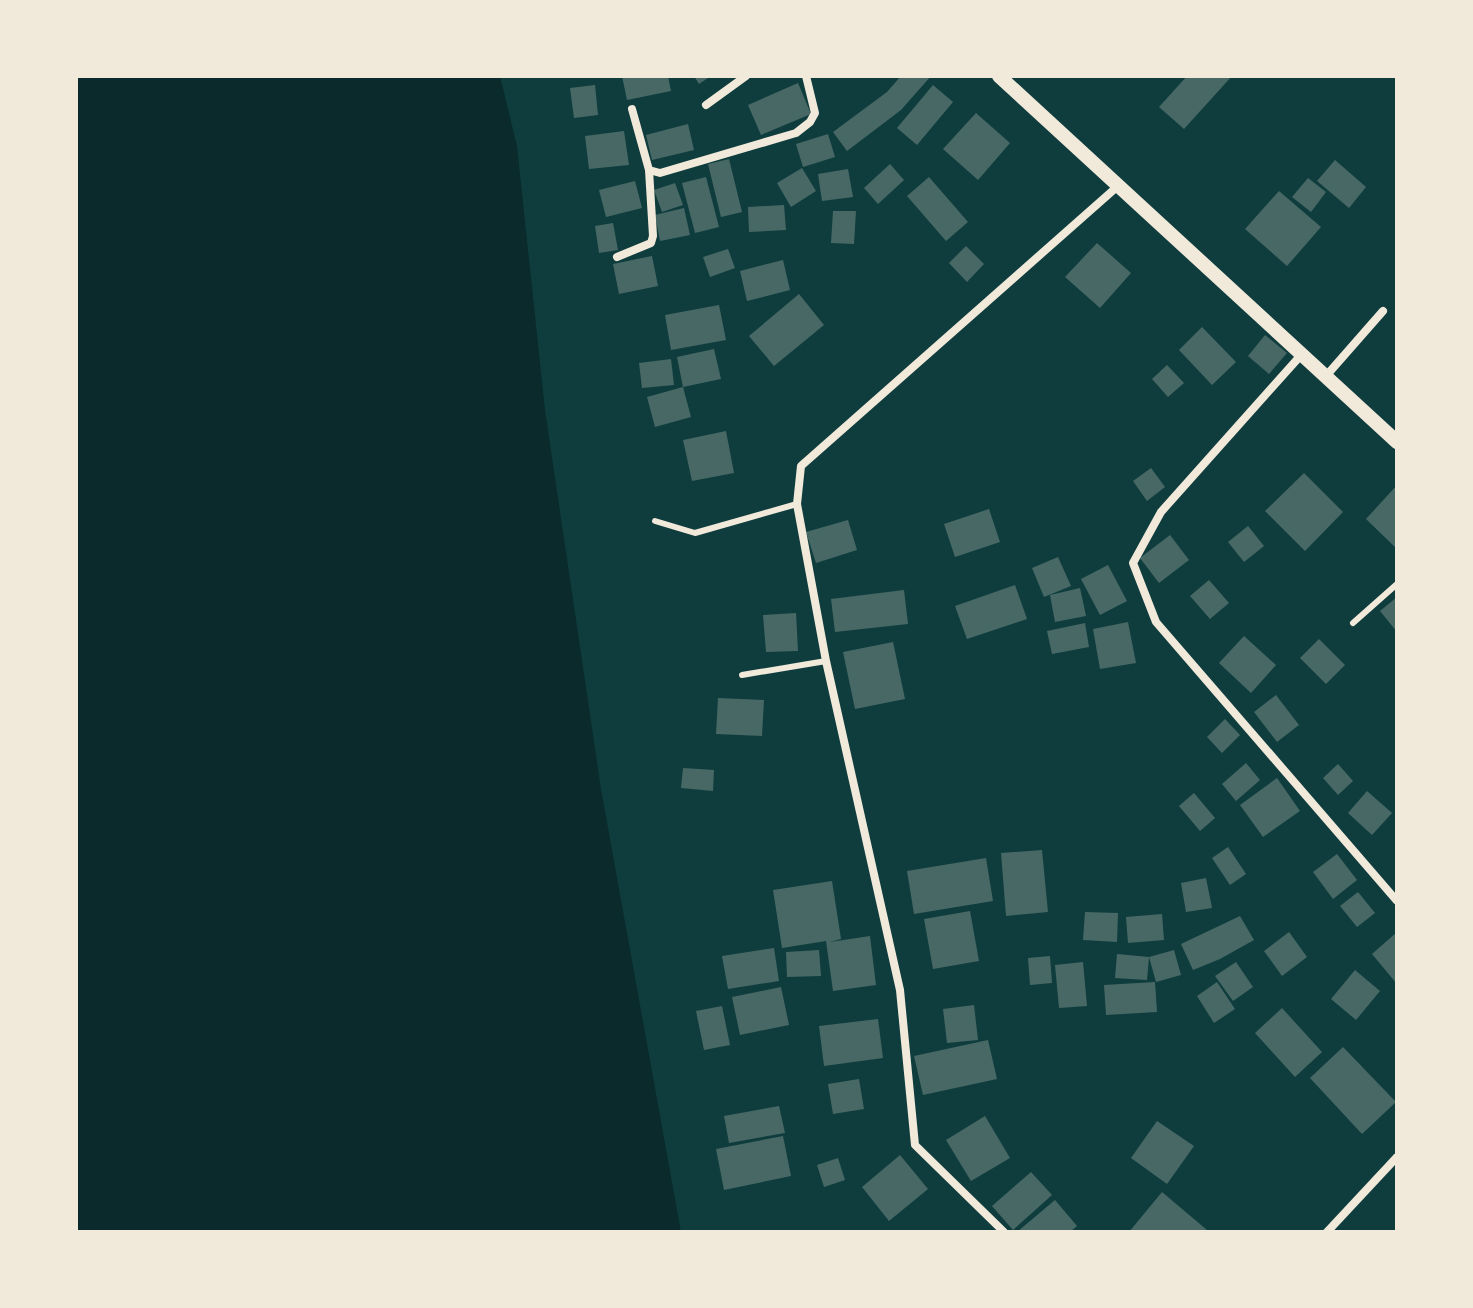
<svg xmlns="http://www.w3.org/2000/svg" width="1473" height="1308" font-family="Roboto,sans-serif">
	<style>
		.water { fill: #0a2a2b }
		.building { fill: #486865 }
		.lines { fill: none; stroke-linecap: round; stroke-linejoin: round }
		.service { stroke: #f1e9da; stroke-width: 6 }
		.minor { stroke: #f1e9da; stroke-width: 8 }
		.tertiary { stroke: #f1e9da; stroke-width: 14 }
	</style>
	<rect width="100%" height="100%" fill="#0f3d3e"/>
	<path class="water" d="M76,76H500L517,146L545,410L601,789L681,1232H76Z"/>
	<g class="building">
		<path d="M622,76H668L671,91L627,100Z"/>
		<path d="M694,76H711L699,84Z"/>
		<path d="M901,76H931L901,110L847,151L833,132L887,92Z"/>
		<path d="M1187,76H1232L1184,129L1159,107Z"/>
		<path d="M798,83L811,114L761,135L748,105Z"/>
		<path d="M595,85L598,115L574,118L570,88Z"/>
		<path d="M933,85L953,102L917,145L897,128Z"/>
		<path d="M976,113L1010,143L978,180L943,149Z"/>
		<path d="M688,124L694,150L652,160L646,135Z"/>
		<path d="M624,131L629,165L589,169L585,136Z"/>
		<path d="M828,134L835,157L803,167L796,144Z"/>
		<path d="M729,159L742,212L721,217L708,164Z"/>
		<path d="M1335,160L1366,187L1349,208L1317,181Z"/>
		<path d="M890,164L904,180L878,204L864,188Z"/>
		<path d="M802,168L816,191L791,207L777,183Z"/>
		<path d="M848,169L853,197L822,201L818,174Z"/>
		<path d="M706,177L719,227L695,233L682,183Z"/>
		<path d="M929,177L968,222L946,241L907,196Z"/>
		<path d="M1308,178L1326,192L1311,212L1292,197Z"/>
		<path d="M635,181L642,208L606,217L599,190Z"/>
		<path d="M675,183L683,205L662,212L654,190Z"/>
		<path d="M1279,191L1321,227L1287,266L1245,229Z"/>
		<path d="M784,205L786,230L749,232L748,207Z"/>
		<path d="M684,208L690,235L660,241L655,215Z"/>
		<path d="M833,211H856L854,244L831,243Z"/>
		<path d="M613,223L618,250L599,253L595,226Z"/>
		<path d="M1097,243L1131,273L1100,308L1065,277Z"/>
		<path d="M966,246L984,264L967,282L949,263Z"/>
		<path d="M728,249L735,268L710,277L703,257Z"/>
		<path d="M652,256L658,286L619,294L613,264Z"/>
		<path d="M783,260L790,290L747,301L740,271Z"/>
		<path d="M799,294L824,325L774,366L749,336Z"/>
		<path d="M719,305L726,340L671,350L665,315Z"/>
		<path d="M1202,327L1236,362L1212,385L1179,350Z"/>
		<path d="M1265,335L1287,353L1269,374L1248,356Z"/>
		<path d="M714,349L721,379L683,387L677,357Z"/>
		<path d="M671,359L674,385L642,388L639,363Z"/>
		<path d="M1167,365L1184,383L1168,397L1152,379Z"/>
		<path d="M683,387L691,417L655,427L647,397Z"/>
		<path d="M726,431L734,473L692,481L683,440Z"/>
		<path d="M1151,468L1165,487L1147,501L1133,481Z"/>
		<path d="M1304,473L1343,512L1305,551L1265,511Z"/>
		<path d="M1397,485V549L1366,519Z"/>
		<path d="M989,509L1000,542L955,557L944,524Z"/>
		<path d="M848,520L857,550L816,563L806,532Z"/>
		<path d="M1248,526L1264,546L1244,562L1228,542Z"/>
		<path d="M1170,535L1189,560L1159,583L1140,558Z"/>
		<path d="M1058,557L1071,586L1044,597L1032,568Z"/>
		<path d="M1108,565L1127,601L1100,615L1081,579Z"/>
		<path d="M1209,580L1229,603L1210,619L1190,596Z"/>
		<path d="M1015,585L1027,619L967,639L955,606Z"/>
		<path d="M1080,588L1086,616L1055,622L1050,595Z"/>
		<path d="M904,590L908,624L835,632L831,599Z"/>
		<path d="M1397,597V632L1380,611Z"/>
		<path d="M796,613L798,651L766,652L763,615Z"/>
		<path d="M1128,622L1136,663L1100,669L1093,629Z"/>
		<path d="M1085,623L1089,647L1052,654L1047,631Z"/>
		<path d="M1244,636L1276,665L1251,693L1219,663Z"/>
		<path d="M1319,639L1345,665L1326,684L1300,658Z"/>
		<path d="M893,642L905,699L855,709L843,652Z"/>
		<path d="M1276,695L1299,725L1277,742L1254,712Z"/>
		<path d="M718,698L764,700L762,736L716,734Z"/>
		<path d="M1225,719L1240,735L1222,753L1207,737Z"/>
		<path d="M1246,763L1260,780L1236,801L1222,784Z"/>
		<path d="M1338,764L1353,781L1338,795L1323,778Z"/>
		<path d="M683,768L714,770L713,791L681,788Z"/>
		<path d="M1277,778L1300,811L1263,837L1240,805Z"/>
		<path d="M1367,791L1392,813L1372,835L1348,813Z"/>
		<path d="M1194,793L1215,818L1200,831L1179,806Z"/>
		<path d="M1228,847L1246,874L1230,885L1212,858Z"/>
		<path d="M1042,850L1048,912L1006,916L1001,853Z"/>
		<path d="M1337,854L1357,880L1333,899L1313,872Z"/>
		<path d="M986,858L993,901L914,914L907,871Z"/>
		<path d="M1206,878L1212,908L1186,912L1181,883Z"/>
		<path d="M832,881L841,939L830,942L870,936L876,985L833,991L826,941L782,948L773,890Z"/>
		<path d="M1358,892L1375,913L1357,927L1340,906Z"/>
		<path d="M970,911L979,961L933,969L924,919Z"/>
		<path d="M1085,912L1118,913L1117,942L1083,940Z"/>
		<path d="M1162,914L1164,940L1128,943L1126,917Z"/>
		<path d="M1240,916L1254,940L1220,959L1193,970L1181,944Z"/>
		<path d="M1289,932L1307,957L1282,976L1264,951Z"/>
		<path d="M1397,932V984L1372,954Z"/>
		<path d="M774,948L779,981L728,989L722,956Z"/>
		<path d="M819,950L821,976L787,977L786,952Z"/>
		<path d="M1174,950L1181,975L1156,982L1149,957Z"/>
		<path d="M1117,954L1149,957L1147,980L1115,978Z"/>
		<path d="M1050,956L1052,983L1030,985L1028,958Z"/>
		<path d="M1083,962L1087,1006L1059,1008L1055,965Z"/>
		<path d="M1236,962L1253,987L1233,1001L1215,976Z"/>
		<path d="M1355,970L1380,991L1356,1020L1331,999Z"/>
		<path d="M1155,982L1157,1012L1106,1015L1104,985Z"/>
		<path d="M1217,982L1235,1009L1214,1023L1197,996Z"/>
		<path d="M781,987L789,1025L740,1035L732,997Z"/>
		<path d="M974,1005L978,1040L947,1043L943,1009Z"/>
		<path d="M722,1006L730,1045L704,1050L696,1011Z"/>
		<path d="M1282,1008L1322,1052L1295,1077L1255,1033Z"/>
		<path d="M878,1019L883,1058L824,1066L819,1026Z"/>
		<path d="M988,1040L997,1079L923,1095L914,1056Z"/>
		<path d="M1343,1047L1396,1102L1362,1134L1310,1078Z"/>
		<path d="M859,1079L864,1109L833,1114L828,1084Z"/>
		<path d="M779,1106L785,1133L729,1143L724,1116Z"/>
		<path d="M985,1116L1010,1158L971,1181L946,1140Z"/>
		<path d="M1157,1121L1194,1146L1167,1184L1131,1158Z"/>
		<path d="M783,1136L791,1176L724,1190L716,1149Z"/>
		<path d="M900,1155L928,1189L889,1221L862,1187Z"/>
		<path d="M838,1158L845,1180L824,1187L817,1165Z"/>
		<path d="M1031,1172L1052,1195L1013,1230L992,1206Z"/>
		<path d="M1162,1192L1207,1230L1205,1232H1129Z"/>
		<path d="M1055,1200L1077,1226L1070,1232H1017Z"/>
	</g>
	<g class="lines">
		<g class="service">
			<path d="M655,521L695,533L797,504"/>
			<path d="M1353,623L1397,584"/>
			<path d="M742,675L826,661"/>
		</g>
		<g class="minor">
			<path d="M706,105L746,76"/>
			<path d="M632,109L649,170L660,173L796,133L810,122L815,113L806,76"/>
			<path d="M617,257L651,243L653,236L649,170"/>
			<path d="M1302,354L1161,512L1133,563L1156,622L1397,901"/>
			<path d="M1326,376L1383,311"/>
			<path d="M1004,1232L915,1145L900,990L826,661L797,504L801,466L1118,186"/>
			<path d="M1327,1232L1397,1157"/>
		</g>
		<path class="tertiary" d="M999,76L1397,442"/>
	</g>
	<rect width="1473" height="1308" fill="none" stroke="#f1e9da" stroke-width="156"/>
</svg>
